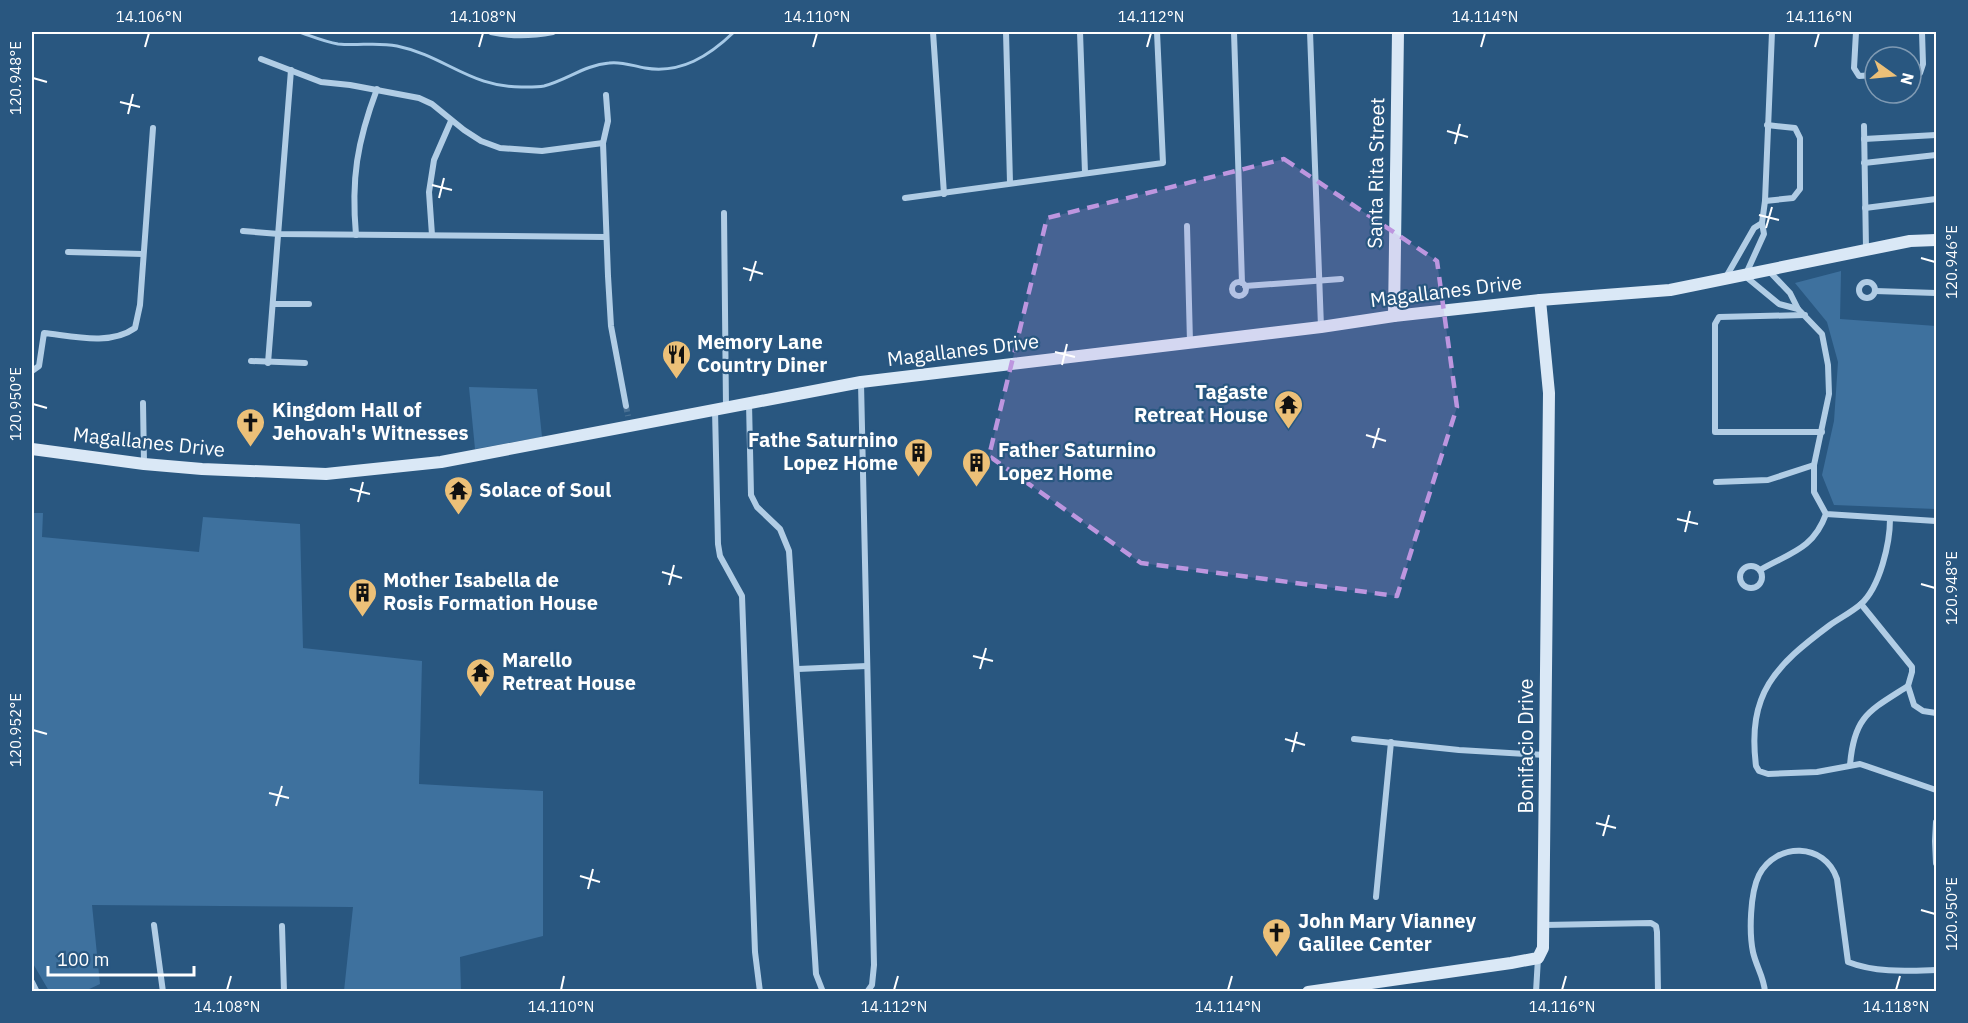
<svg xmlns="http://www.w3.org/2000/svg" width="1968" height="1023" font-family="'IBM Plex Sans',sans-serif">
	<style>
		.green { fill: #3e719e }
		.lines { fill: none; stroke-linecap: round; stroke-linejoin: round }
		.stream { stroke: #a6c9e6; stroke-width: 3 }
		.street-tunnel { stroke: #497093; stroke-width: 6; stroke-dasharray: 6 3; stroke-linecap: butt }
		.street { stroke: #b1cde5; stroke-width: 6 }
		.secondary { stroke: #dae8f6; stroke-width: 12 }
		.marked { fill: #bd96df; fill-opacity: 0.2; stroke: #bd96df; stroke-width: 4.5; stroke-dasharray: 12 8; stroke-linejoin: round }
		.ticks { fill: none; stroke: #fff; stroke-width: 2 }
		.labels { text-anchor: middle; stroke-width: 4.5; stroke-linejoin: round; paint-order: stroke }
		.street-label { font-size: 20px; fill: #fff; stroke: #295780 }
		.poi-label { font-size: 20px; font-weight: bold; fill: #fff; stroke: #295780; text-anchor: start }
		.neatline { fill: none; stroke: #fff; stroke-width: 2 }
		.ticks-label { font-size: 15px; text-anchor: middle; fill: #fff }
	</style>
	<rect width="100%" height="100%" fill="#295780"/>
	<g class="green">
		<path d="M1841,271L1840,319L1936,326V509L1834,505L1822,475L1834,421L1838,362L1827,322L1795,283Z"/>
		<path d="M469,387L537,389L542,437L475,449Z"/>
		<path d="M32,513H43L42,537L199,552L203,517L300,524L303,648L422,661L419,784L543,791V936L460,957L461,991H344L353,907L92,905L100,984L85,991H49L32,962Z"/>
	</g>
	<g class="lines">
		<path class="stream" d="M299,32C311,36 325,42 338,44C358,46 377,42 397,46C446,56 471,89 526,87C532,87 539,87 544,86C567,80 585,65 609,63C621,61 633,66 645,68C681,74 709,56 734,32"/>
		<path class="street-tunnel" d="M626,406L628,416"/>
		<g class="street">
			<path d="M491,32C512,37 532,36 553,32"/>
			<path d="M933,32L944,194"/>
			<path d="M1006,32L1010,183"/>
			<path d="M1080,32L1085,173"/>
			<path d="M1234,32L1242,283"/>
			<path d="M1310,32L1321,327"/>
			<path d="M1772,32L1765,201L1762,223L1764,234L1745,276L1779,304L1798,309L1822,334L1828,365L1829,394L1814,465V492L1826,514L1936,521"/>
			<path d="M1856,32L1854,68L1859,76L1875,75"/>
			<path d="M261,59L321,82L350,85L419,98L432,104L464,130L481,141L500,148L542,151L603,143"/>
			<path d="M1911,74L1920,73L1923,64L1922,32"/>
			<path d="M606,95L608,121L603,143L608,276L611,326L626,406"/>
			<path d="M1864,126L1866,249"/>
			<path d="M1864,139L1936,135"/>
			<path d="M1864,163L1936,155"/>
			<path d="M905,198L1163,163L1157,32"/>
			<path d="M1765,201L1793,198L1800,189V138L1795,128L1767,125"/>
			<path d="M1865,208L1936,199"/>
			<path d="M724,213L726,407"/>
			<path d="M1187,226L1190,342"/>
			<path d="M243,231L279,234L606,237"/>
			<path d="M356,235C351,179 357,142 377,89"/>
			<path d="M432,235L429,192L434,160L451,121"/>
			<path d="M68,252L143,254"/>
			<path d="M1768,270L1790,293L1798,309"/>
			<path d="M1726,277L1754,228L1762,223"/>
			<circle cx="1239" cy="289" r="7"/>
			<circle cx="1867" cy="290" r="8"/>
			<path d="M1245,286L1341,279"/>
			<path d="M1875,291L1936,293"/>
			<path d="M274,304H309"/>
			<path d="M1805,315L1719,317L1715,324V432H1822"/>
			<path d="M251,361L305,363"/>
			<path d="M268,363L291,70"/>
			<path d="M32,371L39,366L44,333C72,336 110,346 135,328L140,305L153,128"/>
			<path d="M861,383L874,965L872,985L867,992"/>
			<path d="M143,403L144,463"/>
			<path d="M749,403L751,495L757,507L780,529L789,551L816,974L823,992"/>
			<path d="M715,410L718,544L720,556L742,596L755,952L760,992"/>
			<path d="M1716,482L1768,480L1814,465"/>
			<path d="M1890,519C1890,543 1880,587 1861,604C1852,612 1840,618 1830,625C1775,666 1747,693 1756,766L1759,771L1768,774L1817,772L1860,764L1936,790"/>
			<circle cx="1751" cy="577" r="11"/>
			<path d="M1760,570C1789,553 1813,550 1826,514"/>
			<path d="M1861,604L1912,667V672L1908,686L1914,705L1923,711L1936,713"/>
			<path d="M798,669L867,666"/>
			<path d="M1354,739L1459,750L1545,755"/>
			<path d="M1850,765C1854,716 1869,711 1908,686"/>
			<path d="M1936,822L1935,841L1936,863"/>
			<path d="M1376,897L1391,742"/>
			<path d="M154,925L163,992"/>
			<path d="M1544,925L1651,923L1656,926L1657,932L1658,992"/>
			<path d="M282,926L284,992"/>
			<path d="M32,982L37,992"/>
			<path d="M1536,992L1538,958"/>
			<path d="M1765,992C1764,977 1756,966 1753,952C1749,933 1750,893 1759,875C1776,842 1825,842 1837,879L1848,962C1876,973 1907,971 1936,970"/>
		</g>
		<g class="secondary">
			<path d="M1394,316L1398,32"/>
			<path d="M32,449L144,464L202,469L326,474L441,462L861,382L1321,327L1394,316L1540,300L1670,290L1910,241L1936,240"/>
			<path d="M1308,992L1511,963L1538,958L1543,948L1549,393L1540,300"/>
		</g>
	</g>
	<path class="marked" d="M1284,159L1437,261L1457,407L1397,596L1141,563L989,456L1047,218Z"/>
	<path class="ticks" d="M145,47L149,33M479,47L483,33M813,47L817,33M1147,47L1151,33M1481,47L1485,33M1815,47L1819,33M33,78L47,82M120,102L140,107M128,114L133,94M1447,131L1468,137M1455,144L1460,124M432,185L452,190M439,198L444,178M1759,215L1779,220M1766,228L1772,207M1921,258L1935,262M743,268L763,274M750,281L756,261M1055,352L1075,357M1062,365L1067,344M33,404L47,408M1366,435L1386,441M1373,448L1379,428M350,489L370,494M358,502L363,482M1677,519L1698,524M1685,532L1690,511M662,572L682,578M1921,584L1935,588M669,585L674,565M973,656L993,661M980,669L986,648M33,730L47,734M1285,739L1305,745M1292,752L1297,732M269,793L289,798M276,806L282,786M1596,823L1616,828M1603,836L1609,815M580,876L600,882M588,889L593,869M1921,910L1935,914M227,990L231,976M561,990L564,976M894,990L898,976M1228,990L1232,976M1562,990L1566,976M1896,990L1900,976"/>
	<defs>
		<symbol id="restaurant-pin" viewBox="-11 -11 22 30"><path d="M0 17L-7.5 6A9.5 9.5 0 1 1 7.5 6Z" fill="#ecc078" stroke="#295780"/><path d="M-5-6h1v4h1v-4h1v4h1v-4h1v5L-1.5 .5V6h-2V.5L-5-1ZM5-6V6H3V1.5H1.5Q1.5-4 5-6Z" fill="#111"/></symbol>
		<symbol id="temple-pin" viewBox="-11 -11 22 30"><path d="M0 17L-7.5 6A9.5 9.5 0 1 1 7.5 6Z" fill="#ecc078" stroke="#295780"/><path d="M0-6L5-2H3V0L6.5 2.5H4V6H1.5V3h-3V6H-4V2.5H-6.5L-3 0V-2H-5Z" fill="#111"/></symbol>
		<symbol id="church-pin" viewBox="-11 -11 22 30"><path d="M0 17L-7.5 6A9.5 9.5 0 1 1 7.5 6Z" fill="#ecc078" stroke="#295780"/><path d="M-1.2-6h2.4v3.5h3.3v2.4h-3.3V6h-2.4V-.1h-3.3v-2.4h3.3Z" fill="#111"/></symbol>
		<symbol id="building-pin" viewBox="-11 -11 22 30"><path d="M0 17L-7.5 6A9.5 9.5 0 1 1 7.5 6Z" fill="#ecc078" stroke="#295780"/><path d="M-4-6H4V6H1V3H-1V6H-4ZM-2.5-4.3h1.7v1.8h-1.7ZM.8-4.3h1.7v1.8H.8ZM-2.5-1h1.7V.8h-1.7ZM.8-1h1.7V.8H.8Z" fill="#111"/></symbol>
	</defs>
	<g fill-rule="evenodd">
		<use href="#restaurant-pin" x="660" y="338" width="33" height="45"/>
		<use href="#temple-pin" x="1272" y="388" width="33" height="45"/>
		<use href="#church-pin" x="234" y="406" width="33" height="45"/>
		<use href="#building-pin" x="902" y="436" width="33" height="45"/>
		<use href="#building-pin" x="960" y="446" width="33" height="45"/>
		<use href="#temple-pin" x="442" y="474" width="33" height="45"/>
		<use href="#building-pin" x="346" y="576" width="33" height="45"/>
		<use href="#temple-pin" x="464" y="656" width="33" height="45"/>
		<use href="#church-pin" x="1260" y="916" width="33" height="45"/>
	</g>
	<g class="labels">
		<g class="street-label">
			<text transform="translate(1376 173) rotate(-89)" y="7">Santa Rita Street</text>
			<text transform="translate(1446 291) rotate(-7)" y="7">Magallanes Drive</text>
			<text transform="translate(963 350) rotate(-7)" y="7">Magallanes Drive</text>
			<text transform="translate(149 442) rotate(6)" y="7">Magallanes Drive</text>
			<text transform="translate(1526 746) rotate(-90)" y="7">Bonifacio Drive</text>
		</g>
		<g class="poi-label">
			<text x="697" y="349">Memory Lane<tspan x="697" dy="23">Country Diner</tspan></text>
			<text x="1268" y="399" text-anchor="end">Tagaste<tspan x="1268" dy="23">Retreat House</tspan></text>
			<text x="272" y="417">Kingdom Hall of<tspan x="272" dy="23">Jehovah's Witnesses</tspan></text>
			<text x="898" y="447" text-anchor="end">Fathe Saturnino<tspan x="898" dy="23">Lopez Home</tspan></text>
			<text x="998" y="457">Father Saturnino<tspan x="998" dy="23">Lopez Home</tspan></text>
			<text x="479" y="497">Solace of Soul</text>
			<text x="383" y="587">Mother Isabella de<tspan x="383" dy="23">Rosis Formation House</tspan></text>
			<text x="502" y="667">Marello<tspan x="502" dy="23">Retreat House</tspan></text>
			<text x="1298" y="928">John Mary Vianney<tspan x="1298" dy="23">Galilee Center</tspan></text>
		</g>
	</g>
	<rect width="1968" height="1023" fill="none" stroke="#295780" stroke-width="66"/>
	<g transform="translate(1893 75) rotate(105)"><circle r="28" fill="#295780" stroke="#7f9ab3" stroke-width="1.5"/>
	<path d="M0-4.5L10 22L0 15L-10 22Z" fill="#ecc078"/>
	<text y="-9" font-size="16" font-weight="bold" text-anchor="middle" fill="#ffffff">N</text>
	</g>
	<path d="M48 966v9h146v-9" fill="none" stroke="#ffffff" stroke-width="3"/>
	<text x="57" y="966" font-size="18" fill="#ffffff" stroke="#295780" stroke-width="4.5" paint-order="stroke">100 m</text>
	<rect x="33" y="33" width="1902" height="957" class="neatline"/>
	<g class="ticks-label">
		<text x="149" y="22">14.106°N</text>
		<text x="483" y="22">14.108°N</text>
		<text x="817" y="22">14.110°N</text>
		<text x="1151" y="22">14.112°N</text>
		<text x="1485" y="22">14.114°N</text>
		<text x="1819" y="22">14.116°N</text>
		<text transform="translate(16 78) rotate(-90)" y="5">120.948°E</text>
		<text transform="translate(1952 262) rotate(-90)" y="5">120.946°E</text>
		<text transform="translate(16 404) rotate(-90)" y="5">120.950°E</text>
		<text transform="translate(1952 588) rotate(-90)" y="5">120.948°E</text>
		<text transform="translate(16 730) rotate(-90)" y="5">120.952°E</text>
		<text transform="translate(1952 914) rotate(-90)" y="5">120.950°E</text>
		<text x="227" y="1012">14.108°N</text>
		<text x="561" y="1012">14.110°N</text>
		<text x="894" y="1012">14.112°N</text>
		<text x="1228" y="1012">14.114°N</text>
		<text x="1562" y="1012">14.116°N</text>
		<text x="1896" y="1012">14.118°N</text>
	</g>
</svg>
